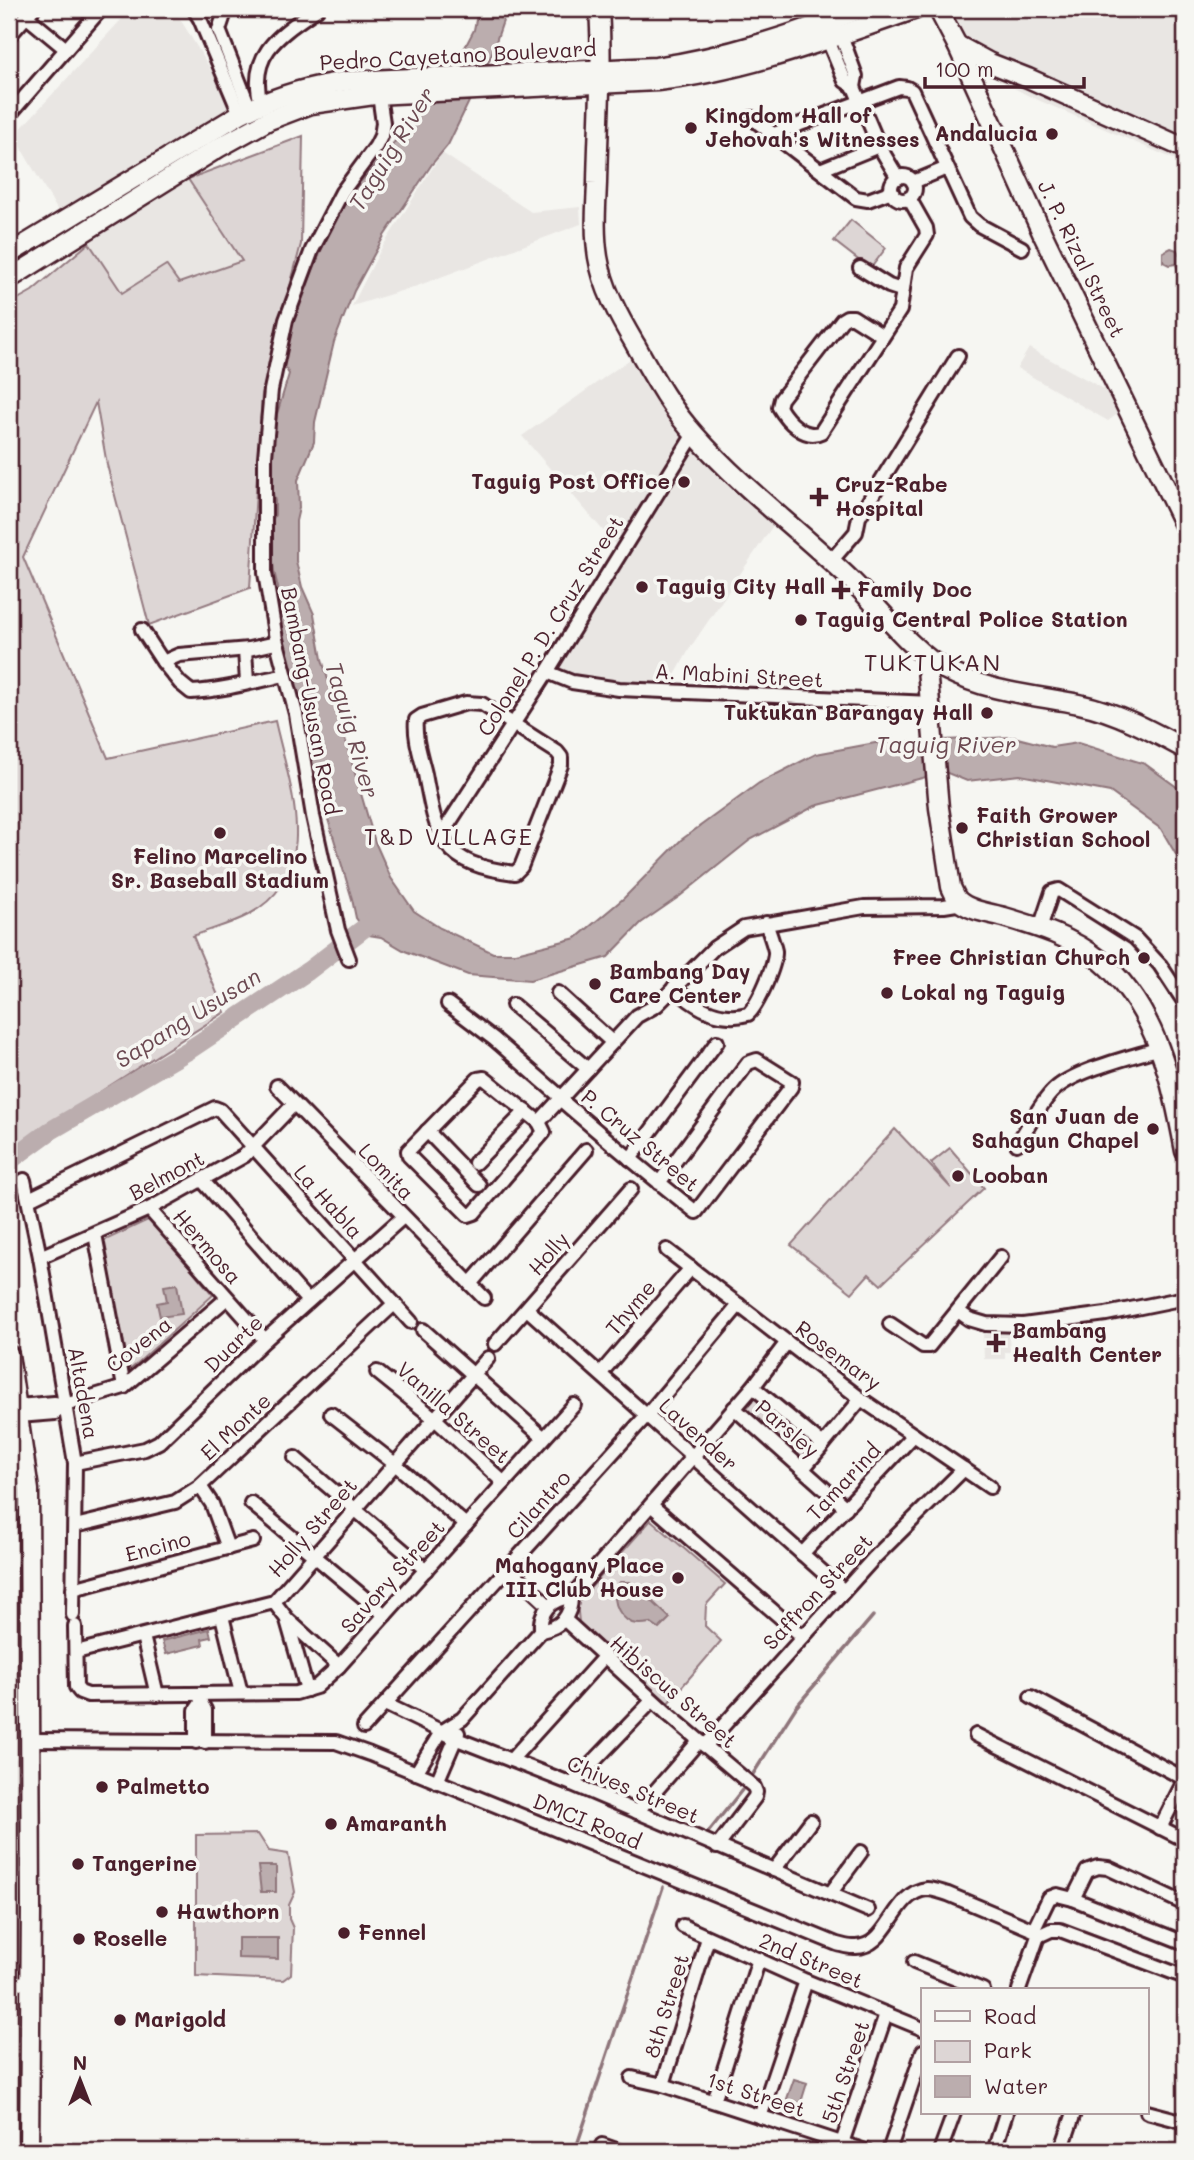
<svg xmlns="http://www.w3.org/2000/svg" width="1194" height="2160" font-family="Mali,sans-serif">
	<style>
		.built { fill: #e9e6e3 }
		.green { fill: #ddd6d5; stroke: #947a80; stroke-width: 2 }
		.water { fill: #bbadae; stroke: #8e747a; stroke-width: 2 }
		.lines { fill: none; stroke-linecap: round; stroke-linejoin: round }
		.stream { stroke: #8e747a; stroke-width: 3.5 }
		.river { stroke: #bbadae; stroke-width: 19 }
		.street-casing { stroke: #4a1f2b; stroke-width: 18 }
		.secondary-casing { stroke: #4a1f2b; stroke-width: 23 }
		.street { stroke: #f6f6f2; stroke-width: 12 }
		.secondary { stroke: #f6f6f2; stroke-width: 18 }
		.poi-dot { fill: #4a1f2b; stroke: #f6f6f2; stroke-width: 2.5 }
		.labels { text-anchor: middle; stroke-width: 7; stroke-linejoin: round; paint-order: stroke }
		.street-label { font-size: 21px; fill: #4a1f2b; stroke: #f6f6f2 }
		.poi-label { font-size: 21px; font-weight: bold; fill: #4a1f2b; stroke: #f6f6f2; text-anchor: start }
		.water-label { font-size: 23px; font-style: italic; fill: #6c4a52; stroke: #f6f6f2 }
		.neighbourhood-label { font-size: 23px; letter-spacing: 2px; fill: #4a1f2b; stroke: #f6f6f2 }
		.quarter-label { font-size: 24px; letter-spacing: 2px; fill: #4a1f2b; stroke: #f6f6f2 }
	</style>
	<rect width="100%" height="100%" fill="#f6f6f2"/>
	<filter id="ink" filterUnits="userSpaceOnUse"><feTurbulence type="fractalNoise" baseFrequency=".0143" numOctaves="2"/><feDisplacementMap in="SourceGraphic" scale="14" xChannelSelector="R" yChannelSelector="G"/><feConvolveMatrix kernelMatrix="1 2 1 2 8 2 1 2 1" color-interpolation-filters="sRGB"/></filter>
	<g filter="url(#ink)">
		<g class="built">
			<path d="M131,9H174L233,106L58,211L14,136Z"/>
			<path d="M946,9H1185V164L1029,96L979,69Z"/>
			<path d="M442,153L531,212L580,207L581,224L417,286L352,306L381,249Z"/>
			<path d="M188,179L243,261L179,283L166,265L122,293L89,243Z"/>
			<path d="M1029,348L1102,388L1112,390L1123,410L1108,421L1017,368Z"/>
			<path d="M633,357L682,432L684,440L618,548L522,436Z"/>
			<path d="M693,442L776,521L690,648L668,688L579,679L556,667L593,610Z"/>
			<path d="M992,1325L1016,1326V1334H1009L1010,1352H1005V1359H984L983,1334H992Z"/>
			<path d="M20,1758L18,1946L17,1956L9,1965V1759Z"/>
		</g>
		<g class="green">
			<path d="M303,136L301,244L262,394L250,588L149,625L107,465L96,402L23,557L108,758L275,721C290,788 325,873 248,915C231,924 211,929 193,936L225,1012L9,1150V304L32,291L89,243L122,293L166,265L179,283L242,261L188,179Z"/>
			<path d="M851,220L886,248L870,269L834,241Z"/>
			<path d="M895,1129L951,1188L931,1163L950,1148L984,1188L881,1285L869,1274L852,1293L791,1245Z"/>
			<path d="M150,1219L213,1295L130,1370L101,1242Z"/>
			<path d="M755,1398L811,1447L802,1458L746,1409Z"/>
			<path d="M651,1520L725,1584L706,1605L705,1626L721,1641L668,1703L579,1622L577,1603Z"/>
			<path d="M258,1834L269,1851L288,1854L295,1892L289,1905V1919L293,1928L291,1974L283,1980L196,1976V1835Z"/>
		</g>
		<g class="water">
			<path d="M478,9H507L491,56L448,145L432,164L384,236L354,291L334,342L315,422L314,442L298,480L299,508L296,521V561L302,587L314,614L322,659L375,842L391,878L414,911L440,928L493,953H516L576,938L624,898L681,840L759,783L816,754L875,743L1014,737L1052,747L1078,743L1145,764L1185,793V870L1161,829L1110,792L1020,775L967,781L945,772L815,806L750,840L680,896L641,923L608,957L530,980L468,975L405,951L381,937L369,935L356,918L352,899L304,739L293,675L279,625L278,588L274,571L270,534V524L275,515V501L268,473L277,414L289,374L286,369L281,366L290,327L327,236L345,200L413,120L414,103L462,53L474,30Z"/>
			<path d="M1171,248L1177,250L1180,256L1185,254V275L1178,270L1176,264L1169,265L1163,262V252Z"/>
			<path d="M177,1284L182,1314L160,1317L157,1303L167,1301L164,1286Z"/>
			<path d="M620,1582H630L636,1586L670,1618L659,1629L650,1623C644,1624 638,1625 632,1623C617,1616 609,1595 620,1582Z"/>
			<path d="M209,1629L211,1637L202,1639L203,1645L166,1654L162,1641Z"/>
			<path d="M258,1866H276V1892H261Z"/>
			<path d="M238,1938H278V1959L238,1958Z"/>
			<path d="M794,2079L807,2083L797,2115L783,2110Z"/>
		</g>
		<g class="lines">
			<g class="stream">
				<path d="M753,1774L796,1707L873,1616"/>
				<path d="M706,1835L742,1790"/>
				<path d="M575,2151L663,1887"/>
			</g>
			<path class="river" d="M9,1161L50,1131L189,1050L308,971L384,913"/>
			<defs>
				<g id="street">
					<path d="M194,9L200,19L240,114"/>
					<path d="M226,9L219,30L250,109"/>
					<path d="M26,16L66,49"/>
					<path d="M841,35L856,76L854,87"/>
					<path d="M9,36L33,9"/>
					<path d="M828,40L845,81L854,87L879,146L898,178"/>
					<path d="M261,104C247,53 281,34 317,9"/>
					<path d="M9,115L101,9"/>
					<path d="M752,118L856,198L868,200L892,191"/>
					<path d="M774,134L899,87L907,88L912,91L970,217L979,225L1022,248"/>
					<path d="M820,170L879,146"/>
					<circle cx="903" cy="188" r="12"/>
					<path d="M913,182L947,168"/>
					<path d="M860,268L889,286L901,290"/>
					<path d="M883,336L853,317H847L842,320L781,399L779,407C787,421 805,440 821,432L900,310L906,268L927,235L926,228L909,198"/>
					<path d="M831,561L856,532L859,517L958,356"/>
					<path d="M142,630L163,662L179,655L249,649L276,643"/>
					<path d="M245,650L247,682"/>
					<path d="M163,662L180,683L191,692C223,690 253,682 285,675"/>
					<path d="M547,672L572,682L619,689L931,703"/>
					<path d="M466,703L482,704L557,752L561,757V765L521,867L515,873C441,864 437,839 425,774C421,757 414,737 416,720L422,716Z"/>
					<path d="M440,837L547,672L694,434"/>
					<path d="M1040,928L1052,892L1059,890L1135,938L1160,965L1185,1003"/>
					<path d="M349,959L338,930L313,816L296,714L276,639L265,573V457L271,390L286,320L312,250L342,192L376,146L381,136L383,123L379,95"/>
					<path d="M674,987C693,1006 719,1022 748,1014C758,1005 776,964 775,951C773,942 769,932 766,923"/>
					<path d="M558,993L612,1042"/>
					<path d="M448,1004L494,1039L562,1098"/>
					<path d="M513,1005L588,1069"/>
					<path d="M484,1078L539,1122L544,1132L474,1213L468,1215L409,1156L408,1151L478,1079Z"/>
					<path d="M277,1086L484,1298"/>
					<path d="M561,1100C605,1138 650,1176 696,1212L791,1087L792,1082L757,1060L748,1063L659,1183"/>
					<path d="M539,1122L637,1016L657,1005L714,948L744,928L864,907L944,906L963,903"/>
					<path d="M427,1131L479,1185"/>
					<path d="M1017,1144C1028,1128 1040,1103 1054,1090C1075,1070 1132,1057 1160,1048"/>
					<path d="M630,1159L717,1042"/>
					<path d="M475,1163L526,1111"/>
					<path d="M24,1180L40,1257L75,1463L73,1615"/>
					<path d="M202,1180L308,1301"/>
					<path d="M29,1199L215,1108L220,1110L411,1322"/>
					<path d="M149,1209L265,1340"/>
					<path d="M95,1234L124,1387"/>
					<path d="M667,1250L861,1399L990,1487"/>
					<path d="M40,1257L149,1209L244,1156L294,1104"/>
					<path d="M470,1284L586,1150"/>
					<path d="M527,1309L844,1591"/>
					<path d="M958,1311L969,1319L986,1324L1023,1325L1106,1314L1185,1298"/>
					<path d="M890,1324L923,1346H929L1001,1257"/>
					<path d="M423,1330L544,1438"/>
					<path d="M495,1344L631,1189"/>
					<path d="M377,1372L434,1418L504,1483"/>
					<path d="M601,1373L691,1268"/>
					<path d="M753,1387L823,1445"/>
					<path d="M18,1406L54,1403L65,1405"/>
					<path d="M734,1408L846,1508"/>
					<path d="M331,1414L395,1464L466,1525"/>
					<path d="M19,1416L55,1413L65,1405L124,1387L226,1299"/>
					<path d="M295,1458L426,1570"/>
					<path d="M75,1463L145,1449L159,1442L265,1340L403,1217"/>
					<path d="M803,1469L861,1399"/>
					<path d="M200,1486L212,1504L228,1548"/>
					<path d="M251,1503L385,1615"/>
					<path d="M651,1505L803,1637"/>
					<path d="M75,1526L175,1502L200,1486L394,1304"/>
					<path d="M802,1554L914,1435"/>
					<path d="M508,1568L548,1605"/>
					<path d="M73,1589L253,1541"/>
					<path d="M571,1597L753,1387L787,1342"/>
					<path d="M571,1597C571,1617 561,1627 541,1631C539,1611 551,1599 571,1597Z"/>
					<path d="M274,1602L287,1619L339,1666"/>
					<path d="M222,1616L241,1693"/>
					<path d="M287,1620L307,1690"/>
					<path d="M565,1620L669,1715L754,1787L756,1792L755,1797L717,1847"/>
					<path d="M75,1626L76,1687L80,1692L88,1695L296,1693L316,1687L339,1666L574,1405"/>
					<path d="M143,1636L157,1695"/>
					<path d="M76,1652L274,1602L488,1358"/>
					<path d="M200,1694L201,1703L205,1710V1742"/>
					<path d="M1031,1697L1185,1779"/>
					<path d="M385,1704L457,1739L572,1784L868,1910"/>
					<path d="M364,1727L647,1415L739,1305"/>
					<path d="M976,1735L1185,1840"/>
					<path d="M31,1740L336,1742L370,1754L837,1944C842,1945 847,1947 853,1947C889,1950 892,1892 927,1889C934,1889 941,1892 948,1894L1036,1931L1038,1936L1019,1990"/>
					<path d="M196,1742V1710L201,1703"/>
					<path d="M705,1746L874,1558L964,1469"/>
					<path d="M511,1760L604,1657"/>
					<path d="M416,1773L441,1732L462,1719L541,1631"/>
					<path d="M437,1782L458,1733"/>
					<path d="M572,1784L652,1701"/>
					<path d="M637,1812L699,1741"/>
					<path d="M1160,1828L1185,1779"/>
					<path d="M774,1870L811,1821"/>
					<path d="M830,1894L861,1852"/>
					<path d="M1073,1899L1087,1871L1098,1867L1108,1868L1185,1904"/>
					<path d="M683,1926L806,1981L923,2029"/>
					<path d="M1034,1929L1049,1898L1057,1895L1073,1899L1185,1943"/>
					<path d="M1038,1936L1051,1930H1060L1185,1977"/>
					<path d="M914,1962L983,1990"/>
					<path d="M9,1982L31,1983"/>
					<path d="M632,2078L663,2085L866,2151"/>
					<path d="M663,2085L708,1938"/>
					<path d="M714,2101L759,1959"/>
					<path d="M1147,2112L1185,2122"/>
					<path d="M760,2117L806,1981"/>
					<path d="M842,2143L886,2014"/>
					<path d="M602,2145L619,2151"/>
					<path d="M889,2151L923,2051"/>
					<path d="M940,2151L954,2113"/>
					<path d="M994,2151L1006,2113"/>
					<path d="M1061,2151L1074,2113"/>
				</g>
				<g id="secondary">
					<path d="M599,9C603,67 598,125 597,183C596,208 594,232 598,257C603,288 619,317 635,344C653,376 671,409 696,436C743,489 800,531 851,580C880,608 912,652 946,670C988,692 1033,695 1079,704C1117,712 1152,731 1185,749"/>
					<path d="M938,9L957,45L1043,235L1185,527"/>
					<path d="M957,45L990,63L1028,78L1182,147"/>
					<path d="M9,254L240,114C274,97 309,86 347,81L656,67C726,57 795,34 861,9"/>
					<path d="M9,279L218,148L269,120L311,104L374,95L657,81C747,71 831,38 916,9"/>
					<path d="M926,657L939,808L951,887C953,891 955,897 959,901C970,911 990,913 1004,917C1038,927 1072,937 1100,960C1157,1008 1172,1082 1185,1151"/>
					<path d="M9,1355L29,1490L31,1909L29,2151"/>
				</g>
			</defs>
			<use href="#street" class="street-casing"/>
			<use href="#secondary" class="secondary-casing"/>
			<use href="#street" class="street"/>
			<use href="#secondary" class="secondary"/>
		</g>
	</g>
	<g class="poi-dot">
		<circle cx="691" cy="128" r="7"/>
		<circle cx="1052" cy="134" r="7"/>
		<circle cx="684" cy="482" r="7"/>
		<path d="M815.5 486.5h7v7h7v7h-7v7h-7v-7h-7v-7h7z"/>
		<circle cx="642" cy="587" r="7"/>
		<path d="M837.5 579.5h7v7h7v7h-7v7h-7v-7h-7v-7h7z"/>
		<circle cx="801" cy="620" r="7"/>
		<circle cx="987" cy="713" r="7"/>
		<circle cx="962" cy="828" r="7"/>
		<circle cx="220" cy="833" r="7"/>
		<circle cx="1144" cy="958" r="7"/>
		<circle cx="595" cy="984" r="7"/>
		<circle cx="887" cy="993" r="7"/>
		<circle cx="1153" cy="1129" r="7"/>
		<circle cx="958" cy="1176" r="7"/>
		<path d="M992.5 1332.5h7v7h7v7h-7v7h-7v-7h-7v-7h7z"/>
		<circle cx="678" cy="1578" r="7"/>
		<circle cx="102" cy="1787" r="7"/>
		<circle cx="331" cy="1824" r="7"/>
		<circle cx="78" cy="1864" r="7"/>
		<circle cx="162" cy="1912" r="7"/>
		<circle cx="344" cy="1933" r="7"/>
		<circle cx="79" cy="1939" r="7"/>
		<circle cx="120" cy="2020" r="7"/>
	</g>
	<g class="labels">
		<g class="street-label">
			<text transform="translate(458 56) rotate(-3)" y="7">Pedro Cayetano Boulevard</text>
			<text transform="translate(1081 259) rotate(64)" y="7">J. P. Rizal Street</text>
			<text transform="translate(551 626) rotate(-58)" y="7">Colonel P. D. Cruz Street</text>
			<text transform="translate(739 676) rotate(3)" y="7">A. Mabini Street</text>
			<text transform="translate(310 701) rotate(79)" y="7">Bambang-Ususan Road</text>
			<text transform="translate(640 1141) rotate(40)" y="7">P. Cruz Street</text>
			<text transform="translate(386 1172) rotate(46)" y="7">Lomita</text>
			<text transform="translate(167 1176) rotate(-28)" y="7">Belmont</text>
			<text transform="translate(328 1202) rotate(48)" y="7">La Habla</text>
			<text transform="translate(207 1247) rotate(49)" y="7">Hermosa</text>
			<text transform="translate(549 1254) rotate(-49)" y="7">Holly</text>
			<text transform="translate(631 1308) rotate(-50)" y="7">Thyme</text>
			<text transform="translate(234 1344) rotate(-44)" y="7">Duarte</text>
			<text transform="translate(139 1345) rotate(-38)" y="7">Covena</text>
			<text transform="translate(838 1356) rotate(37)" y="7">Rosemary</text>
			<text transform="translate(83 1393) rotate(80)" y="7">Altadena</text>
			<text transform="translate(453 1413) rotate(41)" y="7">Vanilla Street</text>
			<text transform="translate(236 1427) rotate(-43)" y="7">El Monte</text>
			<text transform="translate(787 1429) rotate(41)" y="7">Parsley</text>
			<text transform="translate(698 1435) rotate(42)" y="7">Lavender</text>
			<text transform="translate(844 1482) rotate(-47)" y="7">Tamarind</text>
			<text transform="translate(539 1505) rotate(-48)" y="7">Cilantro</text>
			<text transform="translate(313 1528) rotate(-49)" y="7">Holly Street</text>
			<text transform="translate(158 1547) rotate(-15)" y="7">Encino</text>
			<text transform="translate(393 1577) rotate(-48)" y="7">Savory Street</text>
			<text transform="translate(818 1592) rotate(-47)" y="7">Saffron Street</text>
			<text transform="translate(673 1692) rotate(41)" y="7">Hibiscus Street</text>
			<text transform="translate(633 1790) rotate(23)" y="7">Chives Street</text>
			<text transform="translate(587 1822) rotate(22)" y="7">DMCI Road</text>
			<text transform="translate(811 1961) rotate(23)" y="7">2nd Street</text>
			<text transform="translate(667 2006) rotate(-73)" y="7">8th Street</text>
			<text transform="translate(846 2072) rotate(-71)" y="7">5th Street</text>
			<text transform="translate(756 2095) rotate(18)" y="7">1st Street</text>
		</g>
		<g class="poi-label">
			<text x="705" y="123">Kingdom Hall of<tspan x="705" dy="24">Jehovah's Witnesses</tspan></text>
			<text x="1038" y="141" text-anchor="end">Andalucia</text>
			<text x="670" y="489" text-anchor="end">Taguig Post Office</text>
			<text x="835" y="492">Cruz-Rabe<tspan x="835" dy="24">Hospital</tspan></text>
			<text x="656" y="594">Taguig City Hall</text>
			<text x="857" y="597">Family Doc</text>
			<text x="815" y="627">Taguig Central Police Station</text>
			<text x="973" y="720" text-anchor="end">Tuktukan Barangay Hall</text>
			<text x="976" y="823">Faith Grower<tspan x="976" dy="24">Christian School</tspan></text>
			<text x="220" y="864" text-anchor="middle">Felino Marcelino<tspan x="220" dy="24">Sr. Baseball Stadium</tspan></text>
			<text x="1130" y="965" text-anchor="end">Free Christian Church</text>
			<text x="609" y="979">Bambang Day<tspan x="609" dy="24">Care Center</tspan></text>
			<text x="901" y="1000">Lokal ng Taguig</text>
			<text x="1139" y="1124" text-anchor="end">San Juan de<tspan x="1139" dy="24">Sahagun Chapel</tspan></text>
			<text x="972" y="1183">Looban</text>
			<text x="1012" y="1338">Bambang<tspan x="1012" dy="24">Health Center</tspan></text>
			<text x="664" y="1573" text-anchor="end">Mahogany Place<tspan x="664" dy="24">III Club House</tspan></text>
			<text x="116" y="1794">Palmetto</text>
			<text x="345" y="1831">Amaranth</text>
			<text x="92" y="1871">Tangerine</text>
			<text x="176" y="1919">Hawthorn</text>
			<text x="358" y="1940">Fennel</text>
			<text x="93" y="1946">Roselle</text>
			<text x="134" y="2027">Marigold</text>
		</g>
		<g class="water-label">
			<text transform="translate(392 149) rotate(-58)" y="8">Taguig River</text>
			<text transform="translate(352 730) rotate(74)" y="8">Taguig River</text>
			<text x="946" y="753">Taguig River</text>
			<text transform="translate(188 1018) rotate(-32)" y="8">Sapang Ususan</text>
		</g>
		<g class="neighbourhood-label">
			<text x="449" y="845">T&amp;D VILLAGE</text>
		</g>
		<g class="quarter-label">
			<text x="933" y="671">TUKTUKAN</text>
		</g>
	</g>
	<rect width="1194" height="2160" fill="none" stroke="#f6f6f2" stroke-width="35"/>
	<rect x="18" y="18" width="1159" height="2125" fill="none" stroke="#4a1f2b" stroke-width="2.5" filter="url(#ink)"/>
	<rect x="921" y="1988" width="228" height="126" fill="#f6f6f2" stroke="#b1a0a2" stroke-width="2"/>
	<rect x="935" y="2011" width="35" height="10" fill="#f6f6f2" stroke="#b1a0a2" stroke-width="2"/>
	<text x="984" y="2024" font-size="21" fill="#4a1f2b">Road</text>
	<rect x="935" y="2041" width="35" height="21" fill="#ddd6d5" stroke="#b1a0a2" stroke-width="2"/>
	<text x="984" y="2058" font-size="21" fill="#4a1f2b">Park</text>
	<rect x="935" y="2076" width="35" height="21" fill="#bbadae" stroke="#b1a0a2" stroke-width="2"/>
	<text x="984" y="2094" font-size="21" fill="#4a1f2b">Water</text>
	<g transform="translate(80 2080)" stroke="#f6f6f2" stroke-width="5" paint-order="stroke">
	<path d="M0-5L12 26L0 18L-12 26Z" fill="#4a1f2b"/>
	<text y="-10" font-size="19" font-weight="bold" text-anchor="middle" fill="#4a1f2b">N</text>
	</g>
	<path d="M925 77v10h159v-10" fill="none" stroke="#4a1f2b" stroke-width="3.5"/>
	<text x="935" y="77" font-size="21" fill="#4a1f2b" stroke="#f6f6f2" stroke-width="5" paint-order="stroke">100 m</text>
</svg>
